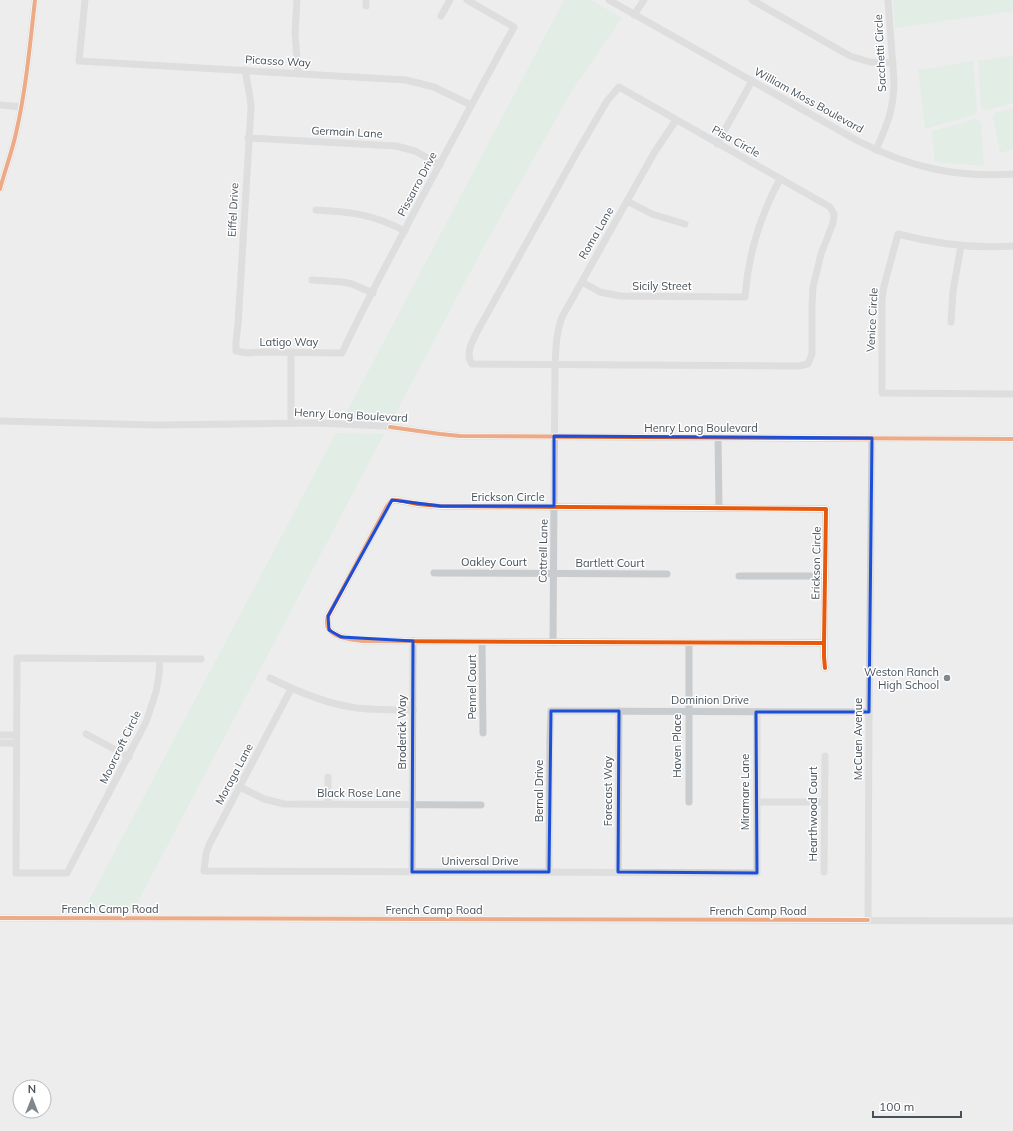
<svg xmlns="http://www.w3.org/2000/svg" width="1013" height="1131" font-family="Mulish,sans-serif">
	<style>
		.green { fill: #d1eedc }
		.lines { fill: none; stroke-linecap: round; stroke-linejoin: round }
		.minor { stroke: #c9ccce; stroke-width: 7 }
		.cycleway-casing { stroke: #fff; stroke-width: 6 }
		.cycleway { stroke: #e8590c; stroke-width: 4 }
		.marked { fill: none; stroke: #1d4ed8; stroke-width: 3; stroke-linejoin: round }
		.poi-dot { fill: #80878d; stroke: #fff; stroke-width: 1.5 }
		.labels { text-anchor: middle; stroke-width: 3; stroke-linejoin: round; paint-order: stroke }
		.street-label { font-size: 11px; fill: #45505a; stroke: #fff }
		.poi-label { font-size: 11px; fill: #45505a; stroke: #fff; text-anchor: end }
	</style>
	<rect width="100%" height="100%" fill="#eeeded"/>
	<g class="green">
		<path d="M564,0H591L622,18L573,89L483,248L393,418L344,417Z"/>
		<path d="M893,0H1013V11L895,28Z"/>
		<path d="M1013,55V103L986,110L981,109L978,61Z"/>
		<path d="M973,61L977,110L976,114L925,129L918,70Z"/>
		<path d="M1013,108V149L1000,153L993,118L995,113Z"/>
		<path d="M976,119L981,122L984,166L935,162L932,131Z"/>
		<path d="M336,433L384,434L134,909H101L86,906Z"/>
	</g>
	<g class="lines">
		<g class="minor">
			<path d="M85,0L79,61L406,80L434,87L471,105"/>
			<path d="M297,0L295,33L298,73"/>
			<path d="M609,0L858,141C909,167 955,178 1013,174"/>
			<path d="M752,0L850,56L870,62L893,63"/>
			<path d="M366,6V0"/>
			<path d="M634,15L644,0"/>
			<path d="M441,16L450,0"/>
			<path d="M245,70L250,97L251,108L238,325L236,341V351L247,353L264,352L342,353C366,301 394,251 420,201C451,143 482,85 514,27L467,0"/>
			<path d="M619,87L830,207L834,214L833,223L821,254L813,287L812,305V354L808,364L798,366L472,364C465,354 472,342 477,332L576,154L607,101Z"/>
			<path d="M0,105L21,107"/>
			<path d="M248,138L396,146L415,151L440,165"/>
			<path d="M717,144L752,81"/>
			<path d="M876,150C887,125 894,109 894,81L888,0"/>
			<path d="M0,189C5,170 12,152 16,133C26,90 30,44 35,0"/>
			<path d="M627,201L652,214L685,224"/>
			<path d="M316,210C352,212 372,214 405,231"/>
			<path d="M1013,246C974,249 936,244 898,234L884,286L882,300V393L1013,394"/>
			<path d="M312,280L343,282L352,284L373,293"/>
			<path d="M582,282L600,292L620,296L745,297C748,255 760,216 780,179"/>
			<path d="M951,322L953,291L961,246"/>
			<path d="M0,421L155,425L319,423L384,426L440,434L460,436L1013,439"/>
			<path d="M291,423V352"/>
			<path d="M718,437L719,508"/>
			<path d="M434,573L667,574"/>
			<path d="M739,576H825"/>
			<path d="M482,642L483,733"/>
			<path d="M553,642L555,365C556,348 556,333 562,317L654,153L676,120"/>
			<path d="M824,643L362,641C348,639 321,637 328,616L387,506L392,500H398L418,504L441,506L826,509L824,643V657L825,668"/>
			<path d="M160,659L159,675L156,692L146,722L67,873H16L17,658L201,659"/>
			<path d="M270,678C298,692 327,704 357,708C376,710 394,710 413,710"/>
			<path d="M291,689L209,845L206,854L204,871L757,873V712"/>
			<path d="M86,734L129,757"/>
			<path d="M0,735H16"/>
			<path d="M0,743H16"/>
			<path d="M240,787L264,799L284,804L481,805"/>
			<path d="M689,802V643"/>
			<path d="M757,802H824"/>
			<path d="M328,804V777"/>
			<path d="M412,872L413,641"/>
			<path d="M549,872L550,740L551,711L869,712"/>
			<path d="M618,872L619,711"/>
			<path d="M824,872L825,756"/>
			<path d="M0,918L1013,921"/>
			<path d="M868,920L869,720L872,438"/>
		</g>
		<defs>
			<g id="cycleway">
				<path d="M0,189C5,170 12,152 16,133C26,90 30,44 35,0"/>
				<path d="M390,427L440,434L460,436L1013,439"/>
				<path d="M824,643L362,641C348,639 321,637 328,616L387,506L392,500H398L418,504L441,506L826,509L824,643V657L825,668"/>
				<path d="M0,918L868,920"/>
			</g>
		</defs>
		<use href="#cycleway" class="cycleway-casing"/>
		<use href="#cycleway" class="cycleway"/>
	</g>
	<path d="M0 0H1013V1131H0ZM554,436L872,438L869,712H756L757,873L618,872L619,711H551L549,872H412L413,641L341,637L329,630L328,616L392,500L441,506H554Z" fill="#eeeded" fill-opacity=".55" fill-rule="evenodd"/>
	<path class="marked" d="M554,436L872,438L869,712H756L757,873L618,872L619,711H551L549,872H412L413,641L341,637L329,630L328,616L392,500L441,506H554Z"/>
	<circle class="poi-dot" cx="947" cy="678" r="4"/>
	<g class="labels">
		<g class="street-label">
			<text transform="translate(880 53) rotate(-93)" y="4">Sacchetti Circle</text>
			<text transform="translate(278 61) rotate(3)" y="4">Picasso Way</text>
			<text transform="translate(809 100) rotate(29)" y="4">William Moss Boulevard</text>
			<text transform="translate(347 132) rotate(3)" y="4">Germain Lane</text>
			<text transform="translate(736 141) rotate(29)" y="4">Pisa Circle</text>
			<text transform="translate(417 184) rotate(-62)" y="4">Pissarro Drive</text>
			<text transform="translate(233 210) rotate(-87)" y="4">Eiffel Drive</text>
			<text transform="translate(596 233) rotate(-60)" y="4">Roma Lane</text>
			<text x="662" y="290">Sicily Street</text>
			<text transform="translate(872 320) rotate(-87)" y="4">Venice Circle</text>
			<text x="289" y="346">Latigo Way</text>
			<text transform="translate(351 415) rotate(3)" y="4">Henry Long Boulevard</text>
			<text x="701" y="432">Henry Long Boulevard</text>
			<text x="508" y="501">Erickson Circle</text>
			<text transform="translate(543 551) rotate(-89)" y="4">Cottrell Lane</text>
			<text x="494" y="566">Oakley Court</text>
			<text x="610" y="567">Bartlett Court</text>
			<text transform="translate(816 563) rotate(-89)" y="4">Erickson Circle</text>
			<text transform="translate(472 687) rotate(-90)" y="4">Pennel Court</text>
			<text x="710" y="704">Dominion Drive</text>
			<text transform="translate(402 732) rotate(-90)" y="4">Broderick Way</text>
			<text transform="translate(858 739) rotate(-90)" y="4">McCuen Avenue</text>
			<text transform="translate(677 746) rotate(-90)" y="4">Haven Place</text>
			<text transform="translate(120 747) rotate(-64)" y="4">Moorcroft Circle</text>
			<text transform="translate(234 774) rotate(-62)" y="4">Moraga Lane</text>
			<text transform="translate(539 791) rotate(-90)" y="4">Bernal Drive</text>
			<text transform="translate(608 791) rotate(-90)" y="4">Forecast Way</text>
			<text transform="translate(745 792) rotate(-90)" y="4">Miramare Lane</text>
			<text x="359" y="797">Black Rose Lane</text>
			<text transform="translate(813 814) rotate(-90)" y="4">Hearthwood Court</text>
			<text x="480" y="865">Universal Drive</text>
			<text x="110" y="913">French Camp Road</text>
			<text x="434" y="914">French Camp Road</text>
			<text x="758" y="915">French Camp Road</text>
		</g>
		<g class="poi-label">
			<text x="939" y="676">Weston Ranch<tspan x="939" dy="13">High School</tspan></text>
		</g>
	</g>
	<g transform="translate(32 1099)"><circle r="19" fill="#ffffff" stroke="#b5b9bd"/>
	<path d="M0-3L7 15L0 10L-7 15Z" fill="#80878d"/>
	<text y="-6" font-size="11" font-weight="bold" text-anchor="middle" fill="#45505a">N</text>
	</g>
	<path d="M873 1111v6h88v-6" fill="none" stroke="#45505a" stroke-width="2"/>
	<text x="879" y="1111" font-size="12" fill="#45505a" stroke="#ffffff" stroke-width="3" paint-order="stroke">100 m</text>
</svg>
